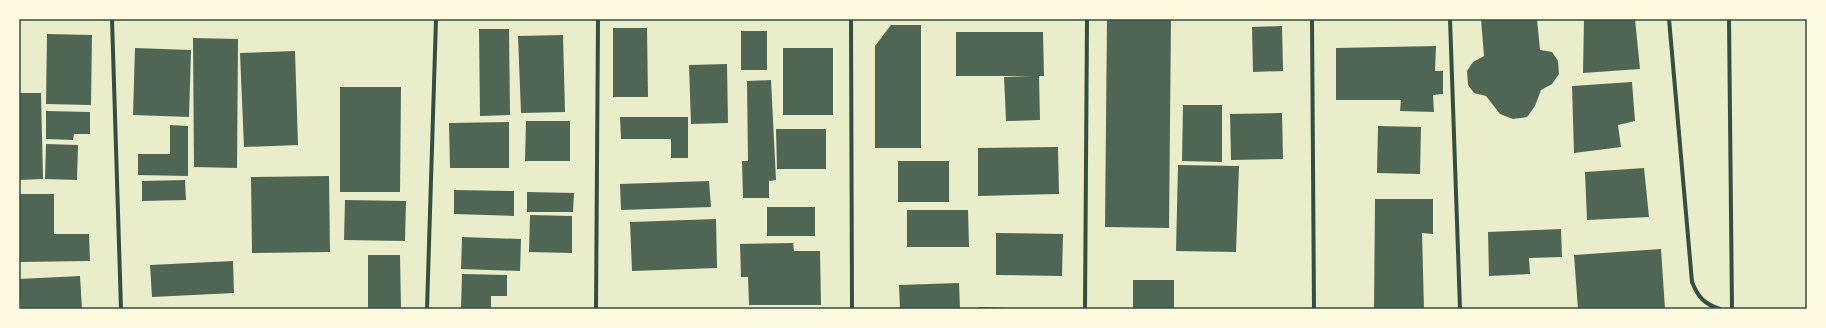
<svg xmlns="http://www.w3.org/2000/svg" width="1826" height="328" font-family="Merriweather,serif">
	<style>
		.building { fill: #4f6655 }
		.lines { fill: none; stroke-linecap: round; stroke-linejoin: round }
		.minor { stroke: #344e41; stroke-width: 4 }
		.neatline { fill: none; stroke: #344e41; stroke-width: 1.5 }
	</style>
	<rect width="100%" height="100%" fill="#e9edc9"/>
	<g class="building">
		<path d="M1107,19H1171L1169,228L1105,227Z"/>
		<path d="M1481,19H1537L1540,50L1552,52L1558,61L1559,74L1552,84L1541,90L1535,106L1527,117L1513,119L1500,114L1486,96L1474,93L1468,85L1467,71L1473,62L1484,56Z"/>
		<path d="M1584,19H1635L1640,69L1583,73Z"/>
		<path d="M891,25H921V148H875V46Z"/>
		<path d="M1282,26L1283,71L1253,72L1252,27Z"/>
		<path d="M613,28H647L648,97H613Z"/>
		<path d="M479,29H509L510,115L480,116Z"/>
		<rect x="741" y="31" width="26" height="39"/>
		<path d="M956,32H1043L1044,76H1039L1040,120L1006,121L1004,77L1032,76H956Z"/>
		<path d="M47,34L92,35L91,105L46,104Z"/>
		<path d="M563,35L565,112L521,113L518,36Z"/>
		<path d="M193,38L238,39L237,168L194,167Z"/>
		<path d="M1436,46L1435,71H1443V94L1433,95L1434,112L1400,111L1401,100H1336V48Z"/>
		<path d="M135,48L191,50L189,117L133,115Z"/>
		<rect x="783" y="48" width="50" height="67"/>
		<path d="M295,51L298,145L244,147L240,53Z"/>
		<path d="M727,64L728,123L691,124L689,65Z"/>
		<path d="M771,80L776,180L769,181V198H743L742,161H748L747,81Z"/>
		<path d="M1632,82L1635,121L1618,125L1621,147L1574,153L1572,86Z"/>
		<path d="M340,87H401L400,192H340Z"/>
		<path d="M19,93H41L43,179L19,180Z"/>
		<path d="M1183,105H1222V162L1182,161Z"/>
		<path d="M46,111L90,112V134H74L73,140L46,139Z"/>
		<path d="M1282,113L1283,159L1231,160L1230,114Z"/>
		<path d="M620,117H688V158H671V139H621Z"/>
		<path d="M526,121H570V161H525Z"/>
		<path d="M509,122V168H450L449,123Z"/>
		<path d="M170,125L188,126V176L138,175V154H170Z"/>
		<path d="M1378,126L1421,127L1420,174L1377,173Z"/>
		<path d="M776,129H826V169H777Z"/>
		<path d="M46,144L78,145L77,180L45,179Z"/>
		<path d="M1058,147L1059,194L978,196V148Z"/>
		<rect x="898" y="161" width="51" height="41"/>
		<path d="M1178,165L1239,166L1236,252L1176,251Z"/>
		<path d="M1644,168L1649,217L1587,220L1585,172Z"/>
		<path d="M329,176L330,252L252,253L251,177Z"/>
		<path d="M185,180L186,200L142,201V181Z"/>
		<path d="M709,181L711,207L621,210L620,184Z"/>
		<path d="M454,190L514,191V216L454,214Z"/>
		<path d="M527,192L574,193L573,212H527Z"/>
		<path d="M19,194H54V234H89L90,261L19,262Z"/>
		<path d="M1375,199H1433V234L1422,233L1424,309H1374Z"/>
		<path d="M345,200L406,201L405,241L344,240Z"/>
		<rect x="767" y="207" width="48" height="29"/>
		<path d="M907,210H968L969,247H907Z"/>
		<path d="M530,215L572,216V253L529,252Z"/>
		<path d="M716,219L717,268L632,271L630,222Z"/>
		<path d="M1561,229L1562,257L1529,258L1530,274L1489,276L1488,232Z"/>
		<path d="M996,233L1063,234L1062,276L996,275Z"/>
		<path d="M462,237L521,239L520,271L461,269Z"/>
		<path d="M793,243L794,251H820L821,305H749L748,277H741L740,244Z"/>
		<path d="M1661,249L1665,309H1578L1574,255Z"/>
		<path d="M368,255H400L401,309H368Z"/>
		<path d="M233,261L234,293L152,297L150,265Z"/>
		<path d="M462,274L507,275V296H491V309H461Z"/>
		<path d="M80,276L82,309H21L19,279Z"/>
		<rect x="1133" y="280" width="41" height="29"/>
		<path d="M959,283L960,309H900L899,285Z"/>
		<path d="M979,307L1011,308V309H979Z"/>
	</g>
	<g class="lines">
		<g class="minor">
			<path d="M112,19L121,309"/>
			<path d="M851,19L852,309"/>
			<path d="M1312,19L1314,309"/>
			<path d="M1450,19L1460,309"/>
			<path d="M1669,19L1692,282C1698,297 1704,304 1720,309"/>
			<path d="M1729,19L1732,309"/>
			<path d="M427,309L436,19"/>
			<path d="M596,309L598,19"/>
			<path d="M1085,309L1087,19"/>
		</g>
	</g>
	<rect width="1826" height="328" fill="none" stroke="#fefae0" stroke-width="40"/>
	<rect x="20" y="20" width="1786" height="288" class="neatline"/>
</svg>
